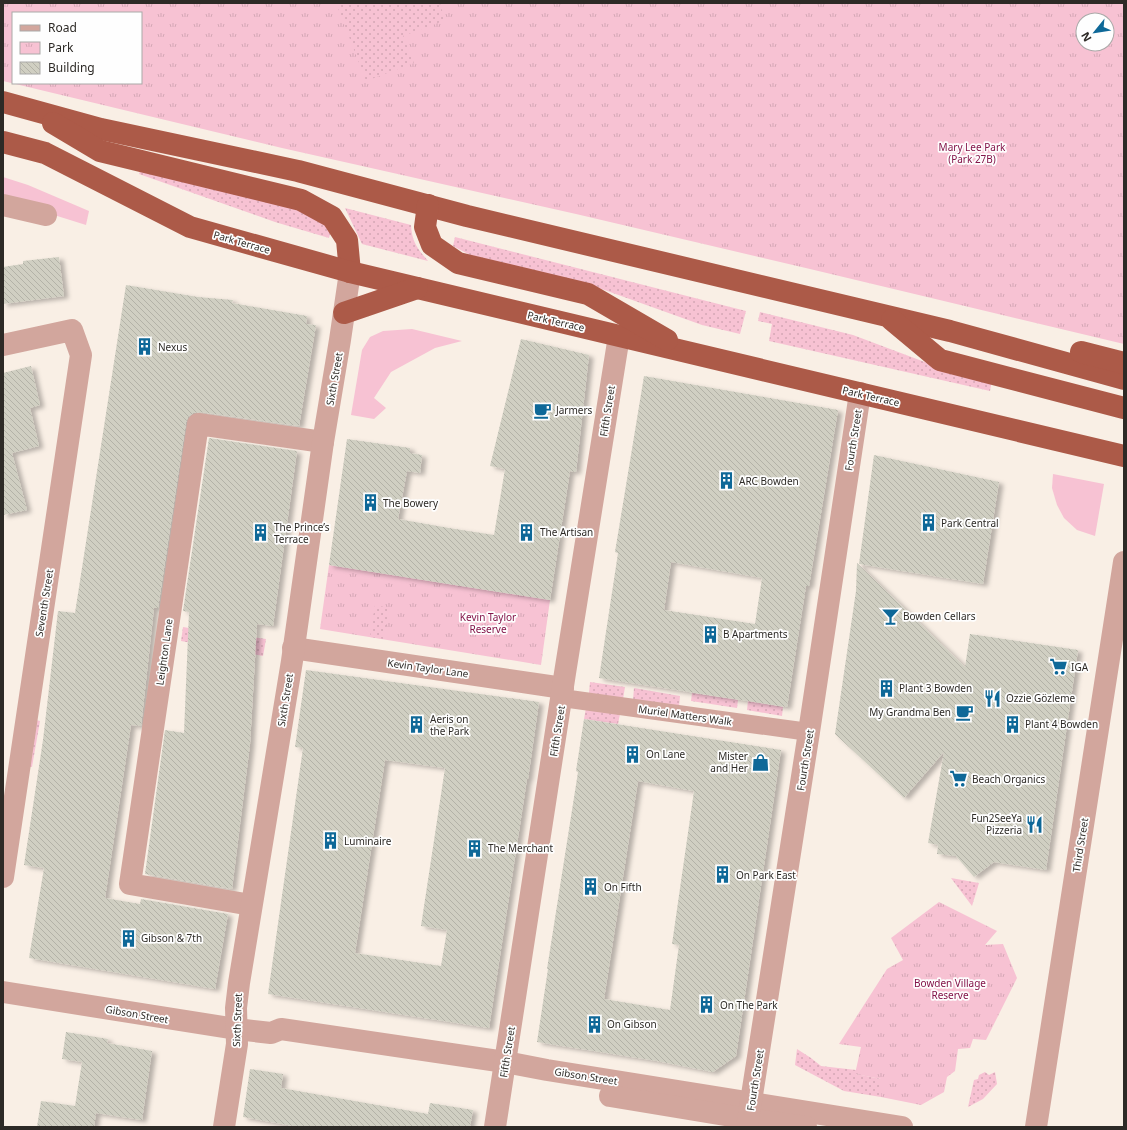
<svg xmlns="http://www.w3.org/2000/svg" width="1127" height="1130" font-family="'Noto Sans',sans-serif">
	<style>
		.grass { fill: #f7c2d3 }
		.park { fill: url(#park-tufts); fill-rule: evenodd }
		.garden { fill: url(#garden-dots) }
		.building { fill: url(#building-back-hatch); fill-rule: evenodd; filter: url(#shadow) }
		.lines { fill: none; stroke-linecap: round; stroke-linejoin: round }
		.pedestrian { stroke: #d2a69d; stroke-width: 18 }
		.minor { stroke: #d2a69d; stroke-width: 22 }
		.trunk { stroke: #ac5a48; stroke-width: 22 }
		.labels { text-anchor: middle; stroke-width: 3.5; stroke-linejoin: round; paint-order: stroke }
		.park-label { font-size: 10px; fill: #831449; stroke: #fefefe }
		.street-label { font-size: 10px; fill: #2d2a26; stroke: #fefefe }
		.poi-label { font-size: 10px; fill: #2d2a26; stroke: #fefefe; text-anchor: start }
	</style>
	<defs>
		<pattern id="park-tufts" width="24" height="20" patternUnits="userSpaceOnUse"><rect width="24" height="20" fill="#f7c2d3"/><path d="M3 7l-1-3M5 7V3M7 7l1-3M15 17l-1-3M17 17v-4M19 17l1-3" fill="none" stroke="#d4a7b5"/></pattern>
		<pattern id="garden-dots" width="8" height="8" patternUnits="userSpaceOnUse"><rect width="8" height="8" fill="#f7c2d3"/><path d="M2 2h.1M6 6h.1" fill="none" stroke="#d4a7b5" stroke-width="1.8" stroke-linecap="round"/></pattern>
		<pattern id="building-back-hatch" width="6" height="6" patternUnits="userSpaceOnUse"><rect width="6" height="6" fill="#d0cfc2"/><path d="M-1 5l2 2M0 0l6 6M5-1l2 2" fill="none" stroke="#b3b2a7"/></pattern>
		<filter id="shadow"><feDropShadow dx="4.5" dy="2.5" stdDeviation="2" flood-color="#0004"/></filter>
	</defs>
	<rect width="100%" height="100%" fill="#f9efe5"/>
	<g class="grass">
		<path d="M3,177L28,185L89,211L86,225L3,199Z"/>
		<path d="M412,329L462,341L435,348L391,372L374,398L386,408L374,419L351,415L362,350L370,337L383,331Z"/>
		<path d="M1053,474L1104,484L1095,536L1077,530L1064,518L1057,505L1052,488Z"/>
	</g>
	<g class="park">
		<path d="M3,3H1124V344L810,269L576,214L282,148L3,81ZM13,13H141V83H13ZM1083,20H1107V44H1083Z"/>
		<path d="M329,565L550,600L541,665L320,629Z"/>
		<path d="M939,902L997,931L985,945L1003,944L1017,978L986,1040L973,1039L970,1048L958,1049L955,1071L947,1077L944,1092L921,1105L881,1097V1079L855,1074L861,1047L839,1044L887,969L903,960L891,938Z"/>
	</g>
	<g class="garden">
		<path d="M336,3H439L446,20L403,36L414,63L366,81Z"/>
		<path d="M141,168L307,209L332,227L329,238L275,222L139,174Z"/>
		<path d="M345,208L411,225C412,242 417,248 428,261L362,244Z"/>
		<path d="M455,237L746,311L740,334L702,325L585,283L470,255L453,246Z"/>
		<path d="M760,312L853,335L930,364L992,380L990,391L769,341L772,324L758,321Z"/>
		<path d="M375,605L389,608L384,639L370,637Z"/>
		<path d="M183,627L231,635H240L266,639L263,656L181,641Z"/>
		<path d="M590,682L625,687L623,699L589,693Z"/>
		<path d="M634,688L680,696L679,707L633,700Z"/>
		<path d="M692,693L738,700L737,708L691,701Z"/>
		<path d="M748,701L783,707L782,716L747,710Z"/>
		<path d="M586,708L620,714L618,724L584,719Z"/>
		<path d="M32,719L40,721L32,767L24,766Z"/>
		<path d="M951,878L979,883L972,906Z"/>
		<path d="M797,1049L811,1058L821,1066L856,1070V1074L881,1079V1097L844,1091L795,1065Z"/>
		<path d="M985,1072L989,1075L995,1072L997,1084L983,1099L968,1107L974,1080L978,1079L979,1075Z"/>
	</g>
	<g class="building">
		<path d="M59,257L64,296L3,304V267L23,264V261Z"/>
		<path d="M126,285L198,297L233,300L232,303L307,316L306,324L316,325L299,426L200,412L193,413L188,417L186,422L158,608H154L141,726L131,725L105,898L140,904L141,899L228,914L215,989L29,958L44,868L24,865L43,740L58,611L75,613Z"/>
		<path d="M521,339L589,355L576,472L570,471L550,600L329,565L347,439L410,448V453L422,455L420,473L407,471L398,519L449,528L494,535L505,469L490,466Z"/>
		<path d="M31,366L40,405L30,408L39,446L12,453L27,510L3,515V373Z"/>
		<path d="M644,376L838,410L809,586H806L787,707L599,678L618,553L615,552ZM671,562L762,578L755,624L664,610Z"/>
		<path d="M209,438L297,451L273,626L257,624L250,744L232,889L145,874L165,730L184,733L189,612L183,611Z"/>
		<path d="M874,455L999,482L983,584L859,564Z"/>
		<path d="M857,563L965,667L970,634L1078,650L1046,870L994,862L974,877L956,856L937,854L938,845L928,843L944,752L904,798L835,734L856,591Z"/>
		<path d="M306,670L539,702L528,779H527L489,1028L268,994L303,748L295,747ZM385,760L445,768L421,926L447,930L441,966L355,953Z"/>
		<path d="M584,719L781,750L736,1056L713,1072L657,1061L537,1042L548,969H547L578,772L576,771ZM638,781L694,791L672,944L679,945L670,1010L604,999Z"/>
		<path d="M66,1032L108,1039L107,1043L152,1051L142,1120L96,1113L94,1127H37L41,1101L75,1106L82,1062L62,1059Z"/>
		<path d="M250,1069L283,1074L281,1088L428,1114L430,1103L473,1110L470,1127H299L243,1117Z"/>
	</g>
	<g class="lines">
		<path class="pedestrian" d="M562,698L809,732"/>
		<g class="minor">
			<path d="M3,205L46,215"/>
			<path d="M3,345L72,330L81,355L3,877"/>
			<path d="M293,648L563,688"/>
			<path d="M251,905L130,884L198,424L323,442"/>
			<path d="M3,992L236,1029L271,1033L281,1029L505,1062L547,1070L902,1127"/>
			<path d="M610,1096L749,1119L806,1127"/>
			<path d="M224,1127L237,1044L236,1008L239,983L292,661L323,442L340,340L350,272"/>
			<path d="M495,1127L565,673L619,336"/>
			<path d="M747,1127L809,732L860,393"/>
			<path d="M1036,1127L1124,562"/>
		</g>
		<g class="trunk">
			<path d="M3,102L101,129L298,171L467,216L950,331L1124,379"/>
			<path d="M53,123L100,151L301,200L332,217L347,240L350,272"/>
			<path d="M3,142L45,153L190,227L350,272L1124,456"/>
			<path d="M428,205L425,227L432,245L458,263L588,294L667,340"/>
			<path d="M344,313L417,288"/>
			<path d="M892,320L940,360L1124,408"/>
			<path d="M1081,352L1124,363"/>
		</g>
	</g>
	<defs>
		<symbol id="building-bare" viewBox="-9 -9 18 18"><path d="M-4-6H4V6H1V3H-1V6H-4ZM-2.5-4.3h1.7v1.8h-1.7ZM.8-4.3h1.7v1.8H.8ZM-2.5-1h1.7V.8h-1.7ZM.8-1h1.7V.8H.8Z" fill="#0e6898" stroke="#fefefe" stroke-width="2.5" paint-order="stroke"/></symbol>
		<symbol id="cafe-bare" viewBox="-9 -9 18 18"><path d="M-5.5-4.5H6V0H3Q3 3.5 0 3.5H-2.5Q-5.5 3.5-5.5 0ZM3-3.2v2h1.7v-2ZM-6 4.5H4V6H-6Z" fill="#0e6898" stroke="#fefefe" stroke-width="2.5" paint-order="stroke"/></symbol>
		<symbol id="bar-bare" viewBox="-9 -9 18 18"><path d="M-6-5H6L.8 .8V4.5H3.5V6h-7V4.5H-.8V.8Z" fill="#0e6898" stroke="#fefefe" stroke-width="2.5" paint-order="stroke"/></symbol>
		<symbol id="supermarket-bare" viewBox="-9 -9 18 18"><path d="M-6-5.5h2.5l.6 2H6L4.5 2H-2.5L-4.4-4H-6ZM-1.5 3.2a1.3 1.3 0 1 0 .1 0ZM3 3.2a1.3 1.3 0 1 0 .1 0Z" fill="#0e6898" stroke="#fefefe" stroke-width="2.5" paint-order="stroke"/></symbol>
		<symbol id="restaurant-bare" viewBox="-9 -9 18 18"><path d="M-5-6h1v4h1v-4h1v4h1v-4h1v5L-1.5 .5V6h-2V.5L-5-1ZM5-6V6H3V1.5H1.5Q1.5-4 5-6Z" fill="#0e6898" stroke="#fefefe" stroke-width="2.5" paint-order="stroke"/></symbol>
		<symbol id="shop-bare" viewBox="-9 -9 18 18"><path d="M-5-2.5h2.3a2.7 3.5 0 0 1 5.4 0H5L5.5 6h-11ZM-1.5-2.5h3a1.5 2.3 0 0 0-3 0Z" fill="#0e6898" stroke="#fefefe" stroke-width="2.5" paint-order="stroke"/></symbol>
	</defs>
	<g fill-rule="evenodd">
		<use href="#building-bare" x="132" y="334" width="25" height="25"/>
		<use href="#cafe-bare" x="530" y="398" width="25" height="25"/>
		<use href="#building-bare" x="714" y="468" width="25" height="25"/>
		<use href="#building-bare" x="358" y="490" width="25" height="25"/>
		<use href="#building-bare" x="916" y="510" width="25" height="25"/>
		<use href="#building-bare" x="514" y="520" width="25" height="25"/>
		<use href="#building-bare" x="248" y="520" width="25" height="25"/>
		<use href="#bar-bare" x="878" y="604" width="25" height="25"/>
		<use href="#building-bare" x="698" y="622" width="25" height="25"/>
		<use href="#supermarket-bare" x="1046" y="654" width="25" height="25"/>
		<use href="#building-bare" x="874" y="676" width="25" height="25"/>
		<use href="#restaurant-bare" x="980" y="686" width="25" height="25"/>
		<use href="#cafe-bare" x="952" y="700" width="25" height="25"/>
		<use href="#building-bare" x="1000" y="712" width="25" height="25"/>
		<use href="#building-bare" x="404" y="712" width="25" height="25"/>
		<use href="#building-bare" x="620" y="742" width="25" height="25"/>
		<use href="#shop-bare" x="748" y="750" width="25" height="25"/>
		<use href="#supermarket-bare" x="946" y="766" width="25" height="25"/>
		<use href="#restaurant-bare" x="1022" y="812" width="25" height="25"/>
		<use href="#building-bare" x="318" y="828" width="25" height="25"/>
		<use href="#building-bare" x="462" y="836" width="25" height="25"/>
		<use href="#building-bare" x="710" y="862" width="25" height="25"/>
		<use href="#building-bare" x="578" y="874" width="25" height="25"/>
		<use href="#building-bare" x="116" y="926" width="25" height="25"/>
		<use href="#building-bare" x="694" y="992" width="25" height="25"/>
		<use href="#building-bare" x="582" y="1012" width="25" height="25"/>
	</g>
	<g class="labels">
		<g class="park-label">
			<text x="972" y="151">Mary Lee Park<tspan x="972" dy="12">(Park 27B)</tspan></text>
			<text x="488" y="621">Kevin Taylor<tspan x="488" dy="12">Reserve</tspan></text>
			<text x="950" y="987">Bowden Village<tspan x="950" dy="12">Reserve</tspan></text>
		</g>
		<g class="street-label">
			<text transform="translate(242 242) rotate(16)" y="4">Park Terrace</text>
			<text transform="translate(556 321) rotate(13)" y="4">Park Terrace</text>
			<text transform="translate(334 379) rotate(-80)" y="4">Sixth Street</text>
			<text transform="translate(871 396) rotate(13)" y="4">Park Terrace</text>
			<text transform="translate(607 411) rotate(-81)" y="4">Fifth Street</text>
			<text transform="translate(853 440) rotate(-81)" y="4">Fourth Street</text>
			<text transform="translate(44 603) rotate(-81)" y="4">Seventh Street</text>
			<text transform="translate(164 652) rotate(-82)" y="4">Leighton Lane</text>
			<text transform="translate(428 668) rotate(8)" y="4">Kevin Taylor Lane</text>
			<text transform="translate(285 700) rotate(-81)" y="4">Sixth Street</text>
			<text transform="translate(685 715) rotate(8)" y="4">Muriel Matters Walk</text>
			<text transform="translate(557 731) rotate(-81)" y="4">Fifth Street</text>
			<text transform="translate(805 760) rotate(-81)" y="4">Fourth Street</text>
			<text transform="translate(1080 845) rotate(-81)" y="4">Third Street</text>
			<text transform="translate(137 1014) rotate(10)" y="4">Gibson Street</text>
			<text transform="translate(237 1020) rotate(-88)" y="4">Sixth Street</text>
			<text transform="translate(507 1052) rotate(-81)" y="4">Fifth Street</text>
			<text transform="translate(586 1076) rotate(9)" y="4">Gibson Street</text>
			<text transform="translate(755 1080) rotate(-81)" y="4">Fourth Street</text>
		</g>
		<g class="poi-label">
			<text x="158" y="351">Nexus</text>
			<text x="556" y="414">Jarmers</text>
			<text x="739" y="485">ARC Bowden</text>
			<text x="383" y="507">The Bowery</text>
			<text x="941" y="527">Park Central</text>
			<text x="274" y="531">The Prince’s<tspan x="274" dy="12">Terrace</tspan></text>
			<text x="540" y="536">The Artisan</text>
			<text x="903" y="620">Bowden Cellars</text>
			<text x="723" y="638">B Apartments</text>
			<text x="1071" y="671">IGA</text>
			<text x="899" y="692">Plant 3 Bowden</text>
			<text x="1006" y="702">Ozzie Gözleme</text>
			<text x="951" y="716" text-anchor="end">My Grandma Ben</text>
			<text x="430" y="723">Aeris on<tspan x="430" dy="12">the Park</tspan></text>
			<text x="1025" y="728">Plant 4 Bowden</text>
			<text x="646" y="758">On Lane</text>
			<text x="748" y="760" text-anchor="end">Mister<tspan x="748" dy="12">and Her</tspan></text>
			<text x="972" y="783">Beach Organics</text>
			<text x="1022" y="822" text-anchor="end">Fun2SeeYa<tspan x="1022" dy="12">Pizzeria</tspan></text>
			<text x="344" y="845">Luminaire</text>
			<text x="488" y="852">The Merchant</text>
			<text x="736" y="879">On Park East</text>
			<text x="604" y="891">On Fifth</text>
			<text x="141" y="942">Gibson &amp; 7th</text>
			<text x="720" y="1009">On The Park</text>
			<text x="607" y="1028">On Gibson</text>
		</g>
	</g>
	<rect width="1127" height="1130" fill="none" stroke="#2d2a26" stroke-width="8"/>
	<rect x="12" y="12" width="130" height="72" fill="#fefefe" stroke="#aaa9a8"/>
	<rect x="20" y="25" width="20" height="6" fill="#d2a69d" stroke="#aaa9a8"/>
	<text x="48" y="32" font-size="12" fill="#2d2a26">Road</text>
	<rect x="20" y="42" width="20" height="12" fill="url(#park-tufts)" stroke="#aaa9a8"/>
	<text x="48" y="52" font-size="12" fill="#2d2a26">Park</text>
	<rect x="20" y="62" width="20" height="12" fill="url(#building-back-hatch)" stroke="#aaa9a8"/>
	<text x="48" y="72" font-size="12" fill="#2d2a26">Building</text>
	<g transform="translate(1095 32) rotate(240)"><circle r="19" fill="#fefefe" stroke="#aaa9a8"/>
	<path d="M0-3L7 15L0 10L-7 15Z" fill="#0e6898"/>
	<text y="-6" font-size="11" font-weight="bold" text-anchor="middle" fill="#2d2a26">N</text>
	</g>
</svg>
